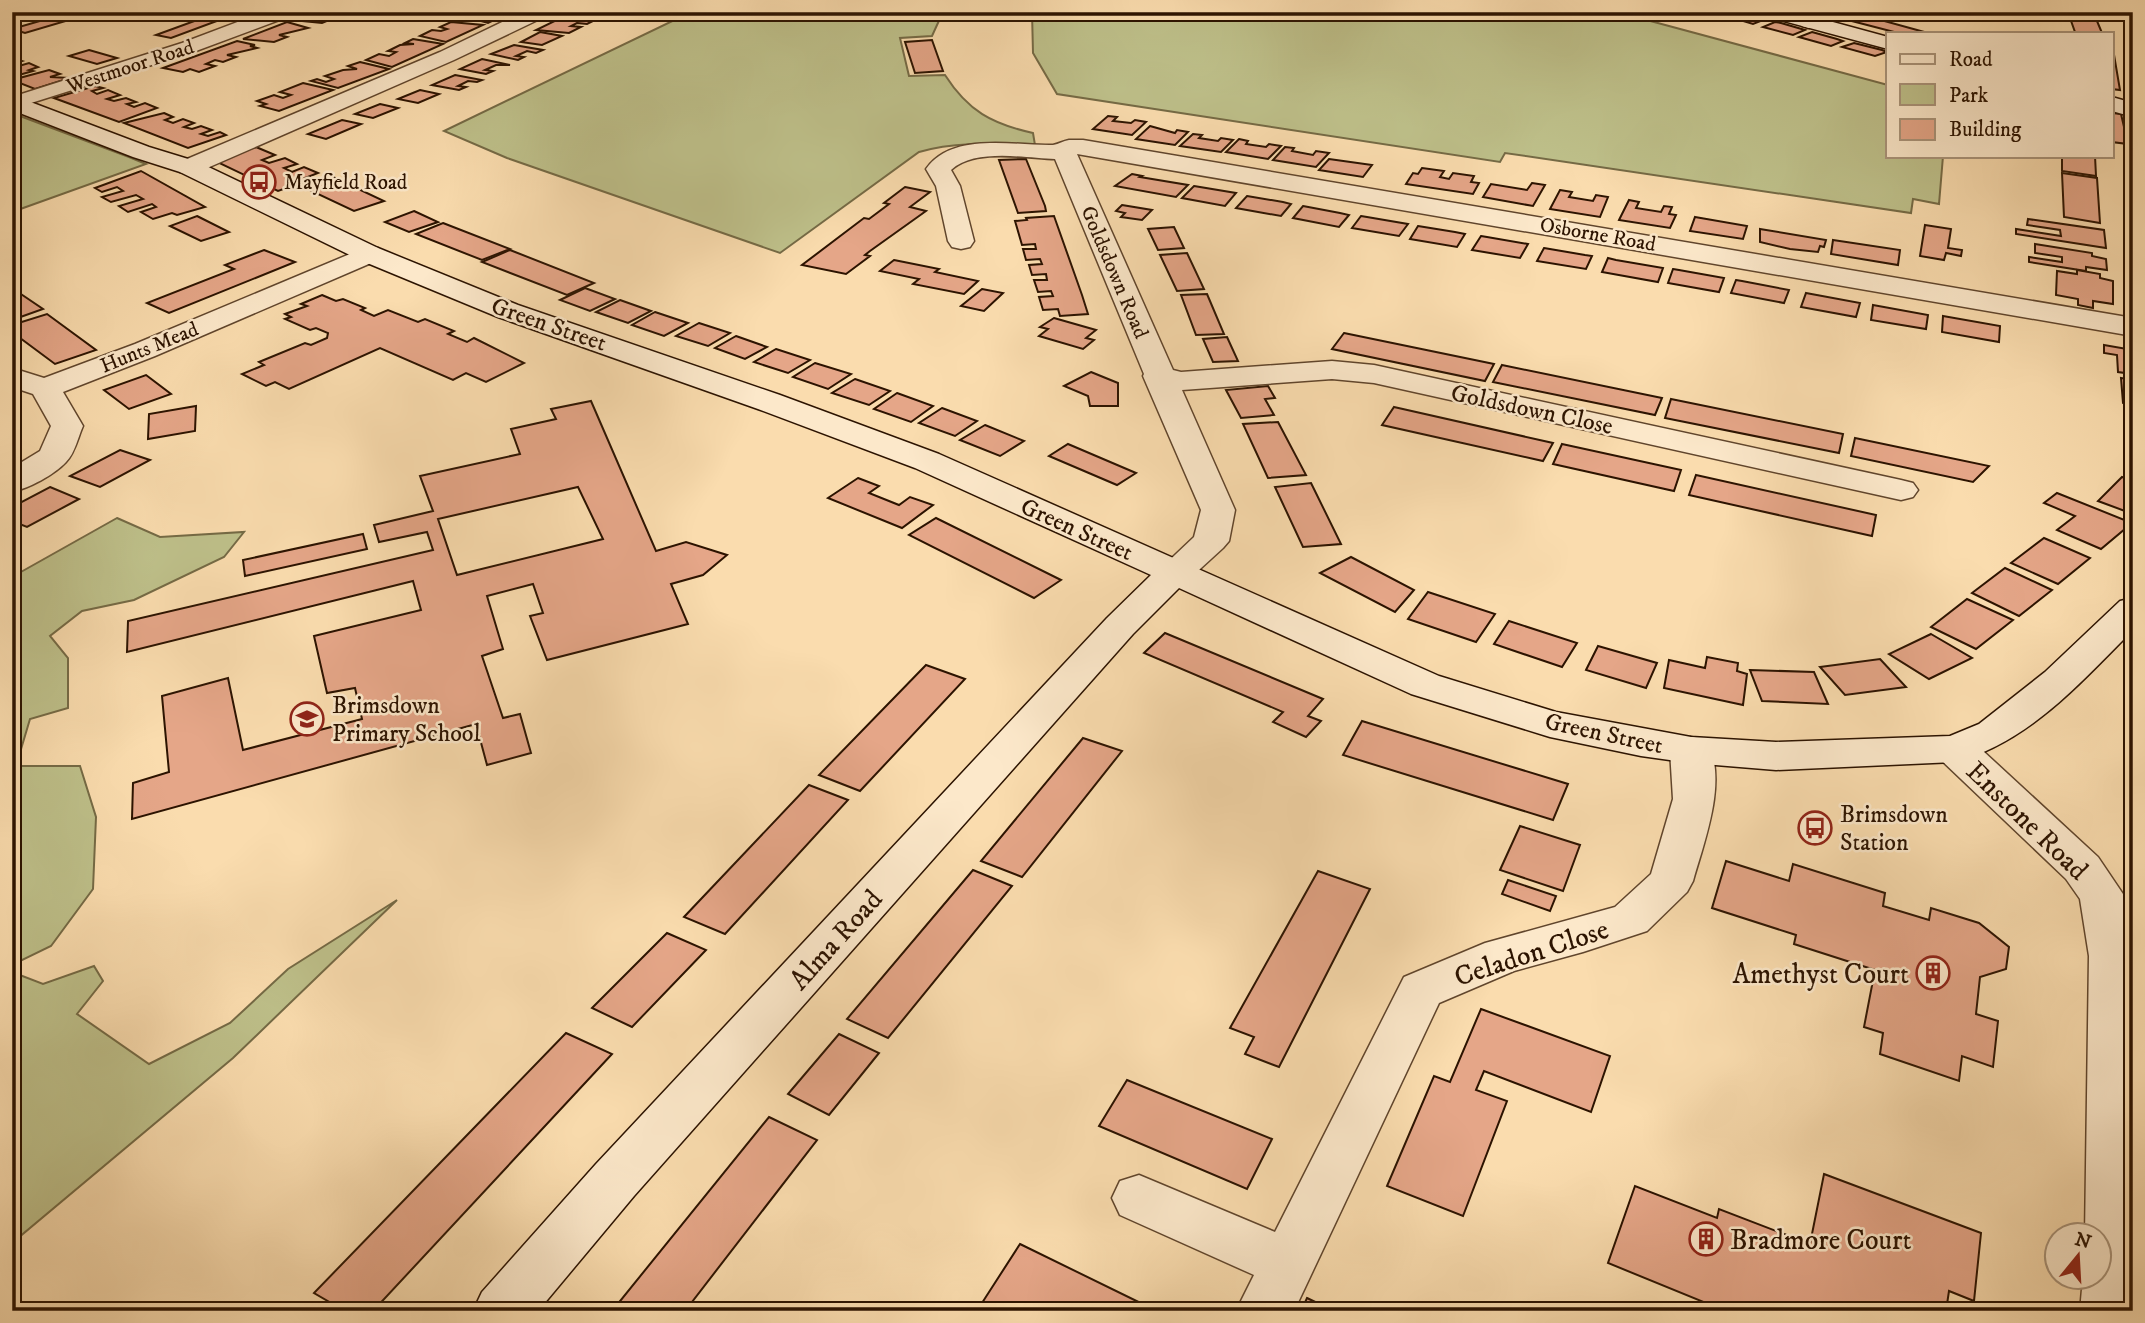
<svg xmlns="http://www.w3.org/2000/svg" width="2145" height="1323" font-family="'IM FELL DW Pica',serif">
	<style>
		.green { fill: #bec08a; stroke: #756a45; stroke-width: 2 }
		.building { fill: #e5a688; stroke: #2c1300; stroke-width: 2; fill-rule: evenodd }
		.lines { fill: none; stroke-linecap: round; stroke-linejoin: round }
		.street-casing { stroke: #60452c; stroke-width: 3 }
		.secondary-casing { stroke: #2c1300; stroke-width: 3 }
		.street { fill: #fce8ca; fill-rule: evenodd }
		.secondary { fill: #fce8ca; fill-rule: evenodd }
		.labels { text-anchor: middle; stroke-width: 5; stroke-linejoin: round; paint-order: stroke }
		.far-street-label { font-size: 21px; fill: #2c1300; stroke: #fce8ca }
		.far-poi-label { font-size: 21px; fill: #2c1300; stroke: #fce8ca; text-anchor: start }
		.street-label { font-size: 24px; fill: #2c1300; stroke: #fce8ca }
		.poi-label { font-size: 24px; fill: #2c1300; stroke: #fce8ca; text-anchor: start }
		.near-street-label { font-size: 28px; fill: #2c1300; stroke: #fce8ca }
		.near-poi-label { font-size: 28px; fill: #2c1300; stroke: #fce8ca; text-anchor: end }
	</style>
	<rect width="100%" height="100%" fill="#fadcae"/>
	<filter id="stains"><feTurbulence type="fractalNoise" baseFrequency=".00286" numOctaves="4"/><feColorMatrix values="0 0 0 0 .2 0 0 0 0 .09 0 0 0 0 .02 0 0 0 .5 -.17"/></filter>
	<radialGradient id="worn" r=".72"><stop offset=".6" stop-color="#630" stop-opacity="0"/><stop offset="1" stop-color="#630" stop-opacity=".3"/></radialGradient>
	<g class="green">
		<path d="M691,12H943L932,36L900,38L909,76L945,75C968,111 992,124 1033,133L1035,145C996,144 957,141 919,152L780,253L507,158L444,131Z"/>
		<path d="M1032,12H1617L1888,85V156H1943L1939,204L1913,199L1911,213L1505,153L1500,162L1057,94L1033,53Z"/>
		<path d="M12,113L129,157L146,164L12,212Z"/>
		<path d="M117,518L160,537L244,532L224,557L134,600L82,611L50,636L68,658V708L30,719L16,766H80L96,817L93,889L51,946L12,965V577Z"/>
		<path d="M397,900L233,1058L12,1243V972L43,984L94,966L103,981L77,1014L149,1064L230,1023L288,969Z"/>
	</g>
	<g class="building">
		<path d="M71,12H96L25,33L12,29Z"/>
		<path d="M219,12H241L171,38L156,35Z"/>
		<path d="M312,12H349L325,16L334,18L322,23L292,20Z"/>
		<path d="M472,12L484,13L511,12L488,23L463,16Z"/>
		<path d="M1732,12H1742L1766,19L1753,24L1723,15Z"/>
		<path d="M571,13L601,17L587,24L577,23L571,26L581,27L569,33L536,30Z"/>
		<path d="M1859,13L1879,18L1877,19L1928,33H1898L1844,19Z"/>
		<path d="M2070,18L2097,21L2102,33L2075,32Z"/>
		<path d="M287,22L308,28L279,35L287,37L274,42L243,39Z"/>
		<path d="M451,22L483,25L446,42L420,36L432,30L441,31L447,29L440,27Z"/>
		<path d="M1775,22L1781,23L1805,30L1793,35L1763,27Z"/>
		<path d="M540,32L562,36L542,45L521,42Z"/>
		<path d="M1812,32L1837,39L1843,41L1831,46L1799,37Z"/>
		<path d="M413,39L443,44L392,67L366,60L379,54L389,56L396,52L388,51L400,45L414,44L405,43Z"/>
		<path d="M932,40L943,71L915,73L905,42Z"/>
		<path d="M237,41L255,45L250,46L257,48L227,55L236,57L223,62L215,60L206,64L215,66L199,72L190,69L183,72L163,68Z"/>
		<path d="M1854,43L1882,50L1887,52L1875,56L1842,47Z"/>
		<path d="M2112,43L2120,90L2112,89Z"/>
		<path d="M514,45L543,50L536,53L527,51L516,56L524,57L518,60L491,54Z"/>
		<path d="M89,50L117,58L97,64L69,56Z"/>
		<path d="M12,58L22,61L13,64L19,66L29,63L38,67L29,70L33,71L12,77Z"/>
		<path d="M482,59L510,65H496L485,70L493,71L486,74L460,69Z"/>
		<path d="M360,62L389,69L338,88L311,81L317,79L326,82L334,79L325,76L343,70L357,69L348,66Z"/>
		<path d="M49,70L60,74L50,77L70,78L35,89L12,80Z"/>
		<path d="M455,75L482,80L477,82L468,81L458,86L466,87L459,90L432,85Z"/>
		<path d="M303,83L333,90L279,111L260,106L266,104L257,101L274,95L283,98L291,95L280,92Z"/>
		<path d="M95,86L103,88L92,91L97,94L108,90L120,95L107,99L114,101L126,98L136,102L127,104L134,107L145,103L157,108L119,122L54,98Z"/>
		<path d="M420,90L439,94L418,103L398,99Z"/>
		<path d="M380,104L398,108L373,118L355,114Z"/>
		<path d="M164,113L173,117L165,120L173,123L183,119L194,123L184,127L192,129L201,126L212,130L201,134L208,136L220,132L226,135L188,148L124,123Z"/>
		<path d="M2112,113L2121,114L2128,144L2112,142Z"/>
		<path d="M1108,116L1117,117L1113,121L1131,123L1135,120L1146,122L1132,135L1093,129Z"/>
		<path d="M342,120L361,124L326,139L308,134Z"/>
		<path d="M1150,126L1175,133L1177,130L1188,132L1175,145L1136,139Z"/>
		<path d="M1193,134L1202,135L1199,138L1218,141L1221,138L1233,140L1221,152L1180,146Z"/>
		<path d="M1239,139L1248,141L1246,144L1266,147L1269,144L1281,146L1268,159L1226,152Z"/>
		<path d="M256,147L275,155L262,160L269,163L285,158L297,164L284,168L292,172L304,167L318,173L305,178L310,180L278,191L213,160Z"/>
		<path d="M1285,147L1294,148L1292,151L1313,155L1316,151L1329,153L1316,167L1273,160Z"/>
		<path d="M2062,156H2095L2096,176L2062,171Z"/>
		<path d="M1026,159L1045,206L1046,211L1018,213L999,160Z"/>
		<path d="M1329,159L1372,165L1363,177L1319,170Z"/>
		<path d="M1422,168L1444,171L1440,177L1449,179L1453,173L1474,176L1471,182L1479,183L1473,194L1406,184L1413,173L1418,174Z"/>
		<path d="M141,171L205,207L177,215L172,213L153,219L141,212L156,207L152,204L128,212L119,206L143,199L136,195L111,202L102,197L123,191L117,187L102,192L95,188Z"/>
		<path d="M2062,173L2097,178L2100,223L2064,217Z"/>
		<path d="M1132,174L1142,176L1140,177L1188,185L1176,197L1115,186Z"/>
		<path d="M333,177L384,201L354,211L303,187Z"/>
		<path d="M1532,183L1545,185L1533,206L1483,197L1491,184L1527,190Z"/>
		<path d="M1194,186L1236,193L1225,206L1182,198Z"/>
		<path d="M905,187L930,192L910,207L926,211L870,251L865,255L870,256L846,274L802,265L864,218L869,219L889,204L884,203Z"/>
		<path d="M1560,190L1572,192L1569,197L1593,201L1596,195L1608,197L1600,217L1550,209Z"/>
		<path d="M1247,196L1283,202L1291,204L1281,216L1236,208Z"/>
		<path d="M1629,200L1639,202L1636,208L1661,212L1664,206L1672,207L1669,214L1676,215L1670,228L1619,220Z"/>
		<path d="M1122,205L1152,210L1142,220L1121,217L1125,213L1116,211Z"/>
		<path d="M1303,206L1340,213L1349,215L1339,227L1293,218Z"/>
		<path d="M414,211L438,222L409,232L385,222Z"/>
		<path d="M197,216L229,232L201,241L170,226Z"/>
		<path d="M1054,216L1082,295L1088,314L1060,316L1058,309L1043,310L1039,297L1053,296L1051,291L1038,292L1034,280H1047L1046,274L1032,275L1029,265L1042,264L1040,259L1026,260L1023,249H1036L1035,244L1022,245L1015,221L1027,220L1026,218Z"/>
		<path d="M1361,216L1367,217L1408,224L1399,236L1352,228Z"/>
		<path d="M1695,217L1747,226L1743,239L1690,231Z"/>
		<path d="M2028,219L2104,230L2106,248L2016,234V229L2061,236L2060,230L2027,225Z"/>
		<path d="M443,223L510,249L482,260L416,234Z"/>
		<path d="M1925,225L1951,229L1948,248L1962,250L1961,256L1946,253L1944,260L1920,256Z"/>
		<path d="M1418,226L1455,232L1465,234L1457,247L1410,239Z"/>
		<path d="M1174,227L1184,248L1158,250L1148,229Z"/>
		<path d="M1760,229L1826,240L1824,247L1820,246L1818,252L1790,249L1760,242Z"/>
		<path d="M1481,236L1487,237L1528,244L1520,258L1472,250Z"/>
		<path d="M1833,240L1900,250L1898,265L1831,254Z"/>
		<path d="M2035,244L2092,253V256L2106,259L2107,270L2086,267V271L2029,262V257L2062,262V257L2035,253Z"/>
		<path d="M1544,248L1585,255L1592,256L1586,269L1537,261Z"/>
		<path d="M264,250L295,262L169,313L147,303L234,269L225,265Z"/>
		<path d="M510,250L594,283L567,295L482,262Z"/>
		<path d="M1187,253L1204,289L1177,291L1160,255Z"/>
		<path d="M1608,258L1616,260L1663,268L1658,282L1602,272Z"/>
		<path d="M894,260L939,269L935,272L978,281L964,294L913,284L919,279L880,271Z"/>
		<path d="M1673,269L1679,270L1724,278L1719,292L1668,283Z"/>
		<path d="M2077,270L2100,274V278L2113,281V304L2093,301V308L2078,305V299L2056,295L2057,271L2077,274Z"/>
		<path d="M1736,280L1742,281L1789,290L1784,303L1731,293Z"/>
		<path d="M12,288L43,309L12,320Z"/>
		<path d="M585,288L615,299L590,311L560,300Z"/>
		<path d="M982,289L1003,293L984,311L961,306Z"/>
		<path d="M1806,293L1860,303L1856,317L1801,307Z"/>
		<path d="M1207,294L1224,334L1196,335L1181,295Z"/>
		<path d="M322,295L336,301L343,299L365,308L361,310L374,316L388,310L418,322L425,319L454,331L448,334L467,342L474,338L524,363L486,382L466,373L453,380L380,348L289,389L275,382L266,386L242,374L264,365L259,362L305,343L311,345L327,338L328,333L316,328L310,330L285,319L291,317L285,314L307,306L301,304Z"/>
		<path d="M620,300L651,311L628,323L596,312Z"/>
		<path d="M1873,305L1928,315L1926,329L1871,320Z"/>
		<path d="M655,312L688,323L664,336L632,325Z"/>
		<path d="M47,314L96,350L55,364L12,332V325Z"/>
		<path d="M1943,316L2000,326L1999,342L1942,332Z"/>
		<path d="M1054,318L1096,330L1086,338L1094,340L1083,349L1039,336L1048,329L1040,327Z"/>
		<path d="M699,323L730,333L708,346L676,336Z"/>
		<path d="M1344,333L1494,364L1485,381L1332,349Z"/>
		<path d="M736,336L767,347L745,359L715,348Z"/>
		<path d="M1227,337L1238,361L1213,362L1203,339Z"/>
		<path d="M2104,345L2133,350V374L2118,372L2117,355L2104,353Z"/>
		<path d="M776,349L810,360L788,373L754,362Z"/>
		<path d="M815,363L851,374L828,389L793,377Z"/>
		<path d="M1502,365L1662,398L1655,415L1493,382Z"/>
		<path d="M1091,372L1118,383V406H1090L1088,396L1064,386Z"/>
		<path d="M146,375L171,394L129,409L104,390Z"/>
		<path d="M2121,378L2133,380V405L2123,403Z"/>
		<path d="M855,379L890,391L869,405L832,393Z"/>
		<path d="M1268,386L1275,398L1265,399L1274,415L1241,418L1226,390Z"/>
		<path d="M897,393L933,406L911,422L874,409Z"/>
		<path d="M1671,399L1843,434L1839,453L1665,418Z"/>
		<path d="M591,401L656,551L686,542L727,555L703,575L671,584L688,624L547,660L530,616L543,613L533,584L487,596L503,649L482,656L503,718L520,714L531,753L487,765L476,724L132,819L133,783L169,772L162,696L228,678L243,750L362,719L355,688L327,693L314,636L421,610L413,581L127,652L128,621L433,550L427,532L379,542L374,525L433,511L420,476L520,454L511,429L556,419L551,409ZM578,487L603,539L457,575L438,519Z"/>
		<path d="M196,406L195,431L148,439L149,414Z"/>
		<path d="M1394,407L1553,443L1543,461L1382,425Z"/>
		<path d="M942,408L977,421L955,436L919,423Z"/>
		<path d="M1278,422L1306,475L1268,478L1243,424Z"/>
		<path d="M985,425L1024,441L1000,456L960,440Z"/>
		<path d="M1855,438L1989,466L1973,482L1851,456Z"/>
		<path d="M1068,444L1136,473L1117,485L1049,456Z"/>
		<path d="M1562,444L1681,470L1674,491L1553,464Z"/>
		<path d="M120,450L150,460L100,487L70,476Z"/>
		<path d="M1696,475L1876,515L1872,536L1689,495Z"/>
		<path d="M2122,477L2133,481V514L2098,501Z"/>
		<path d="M858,478L879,486L869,493L899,505L910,497L933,505L902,528L828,498Z"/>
		<path d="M1311,483L1341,544L1303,547L1275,487Z"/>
		<path d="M50,487L79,499L27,527L12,521V507Z"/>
		<path d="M2057,493L2132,523L2101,549L2057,530L2075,516L2044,503Z"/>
		<path d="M936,518L1061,580L1034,598L909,535Z"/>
		<path d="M363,534L367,549L245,576L243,560Z"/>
		<path d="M2044,538L2090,558L2058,584L2011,563Z"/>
		<path d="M1351,557L1414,590L1395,612L1320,573Z"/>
		<path d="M2005,568L2052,590L2019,616L1972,593Z"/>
		<path d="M1428,592L1495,614L1476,642L1408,619Z"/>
		<path d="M1967,599L2013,620L1976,649L1931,627Z"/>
		<path d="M1509,621L1577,643L1562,667L1494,644Z"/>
		<path d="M1165,633L1323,699L1308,716L1321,721L1306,737L1273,722L1283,712L1144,653Z"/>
		<path d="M1931,634L1972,658L1929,679L1889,654Z"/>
		<path d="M1598,646L1657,663L1646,688L1586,670Z"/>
		<path d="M1707,657L1738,663L1737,671L1747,674L1743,705L1664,688L1669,660L1705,668Z"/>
		<path d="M1880,659L1906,687L1845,695L1820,667Z"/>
		<path d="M926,665L965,679L860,791L819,775Z"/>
		<path d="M1750,670L1814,672L1828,704L1762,701Z"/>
		<path d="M1362,721L1568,784L1553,820L1343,755Z"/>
		<path d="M1083,738L1122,751L1022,877L981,861Z"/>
		<path d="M809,785L848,800L725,934L684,917Z"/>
		<path d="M1520,826L1580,845L1563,891L1500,870Z"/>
		<path d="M1726,861L1789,881L1793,864L1885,893L1883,906L1929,920L1931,908L1979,923L2009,947L2006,969L1980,977L1976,1014L1998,1021L1993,1067L1962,1056L1959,1081L1880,1054L1883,1033L1864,1027L1875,970L1794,944L1796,935L1712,908Z"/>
		<path d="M973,870L1012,886L888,1038L847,1019Z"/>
		<path d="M1318,871L1370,889L1279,1067L1245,1054L1254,1037L1230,1028Z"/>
		<path d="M1508,880L1556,896L1550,911L1502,894Z"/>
		<path d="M667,933L706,950L632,1027L592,1008Z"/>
		<path d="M1481,1009L1610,1056L1591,1112L1484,1071L1476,1090L1507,1101L1463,1216L1387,1186L1434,1076L1450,1082Z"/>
		<path d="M566,1033L612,1054L373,1311H345L314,1293Z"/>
		<path d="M839,1034L879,1053L829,1115L788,1094Z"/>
		<path d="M1127,1080L1272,1139L1247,1189L1099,1126Z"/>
		<path d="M769,1117L817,1140L685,1311H612Z"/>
		<path d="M1824,1174L1981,1233L1974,1301L1949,1291L1946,1311H1715L1716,1307L1608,1263L1635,1186L1717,1218L1719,1209L1810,1244Z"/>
		<path d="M1020,1244L1157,1311H990L980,1306Z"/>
		<path d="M1307,1298L1334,1311H1301Z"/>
	</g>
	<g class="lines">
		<defs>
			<g id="street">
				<path d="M264,12H293L290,16L196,51L12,109V97L182,43Z"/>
				<path d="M523,12H549L546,16L454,60L198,172L189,174L180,172L177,167L180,162L440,52Z"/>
				<path d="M1817,12H1846L1843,16L1809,28L1802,26L1799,22L1802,18Z"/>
				<path d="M1069,140H1083L2133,318V336L1077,154L1173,370L1181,372L1332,361L1374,365L1901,480L1913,483L1918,490L1913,497L1901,500L1374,383L1332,379L1182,390L1235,510L1229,541L1223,548L1188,580L1175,583L1162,580L1157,572L1194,537L1201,510L1143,376L1144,374L1055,159C1025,158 975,148 951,170L960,186L974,241L970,247L961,249L952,247L948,241L936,186L926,169C952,131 1015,146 1053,145C1059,144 1063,141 1069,140Z"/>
				<path d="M369,246L378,248L382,254L378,260L155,356L63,392L83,426C78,437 75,453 66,462C54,475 29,488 12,492V468L40,451L51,426L33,394L12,387V368L44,378L135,344Z"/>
				<path d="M1955,736L1970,739L2098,857L2125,897L2133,937V1311H2080L2083,1278H2100V1236H2085L2089,956L2080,899L2066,879L1940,759L1934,749L1940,739Z"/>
				<path d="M1691,737L1706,740C1729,778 1704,842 1693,881L1687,892L1647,931L1583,952L1514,971L1439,1003L1294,1311H1236L1254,1275L1120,1215L1112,1198L1120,1181L1139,1175L1275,1232L1404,977L1485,943L1615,907L1651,874L1673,799L1670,750L1676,740Z"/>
			</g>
			<g id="secondary">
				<path d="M1762,12H1796L1888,37V49L1765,16Z"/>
				<path d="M2120,12H2133V24L2126,22Z"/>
				<path d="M12,95L149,147L198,162L378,248L518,305L780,395L939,454L1439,676L1556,712L1691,737L1776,742L1950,736L1979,724L2045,672L2120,601L2133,598V630C2081,682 2028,743 1955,762L1776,770L1691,763L1641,756L1550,737L1411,694L1179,588L1133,634L634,1196L538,1311H473L482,1292L596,1164L1107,618L1151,575L915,468L758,409L498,317L360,260L180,172L133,157L12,110Z"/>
				<path d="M2112,97L2133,103V117L2112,111Z"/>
			</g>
		</defs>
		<use href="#street" class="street-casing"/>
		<use href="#secondary" class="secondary-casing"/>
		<use href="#street" class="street"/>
		<use href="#secondary" class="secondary"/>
	</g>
	<defs>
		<symbol id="bus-ring" viewBox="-11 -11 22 22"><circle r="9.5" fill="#fce8ca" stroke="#8f2418" stroke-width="1.5"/><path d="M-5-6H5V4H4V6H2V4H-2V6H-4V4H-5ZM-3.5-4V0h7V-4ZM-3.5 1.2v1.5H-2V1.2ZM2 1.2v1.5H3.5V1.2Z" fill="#8f2418"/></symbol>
		<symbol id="school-ring" viewBox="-11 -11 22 22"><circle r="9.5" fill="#fce8ca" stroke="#8f2418" stroke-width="1.5"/><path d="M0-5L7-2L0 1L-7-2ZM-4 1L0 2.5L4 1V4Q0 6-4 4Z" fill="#8f2418"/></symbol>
		<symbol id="building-ring" viewBox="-11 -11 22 22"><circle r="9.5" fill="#fce8ca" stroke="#8f2418" stroke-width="1.5"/><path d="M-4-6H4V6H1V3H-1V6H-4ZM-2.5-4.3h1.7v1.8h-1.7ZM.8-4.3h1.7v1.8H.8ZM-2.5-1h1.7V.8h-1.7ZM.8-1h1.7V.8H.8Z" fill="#8f2418"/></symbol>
	</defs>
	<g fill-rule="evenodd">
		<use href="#bus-ring" x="240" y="163" width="38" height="38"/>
		<use href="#school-ring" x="288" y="700" width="38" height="38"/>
		<use href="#bus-ring" x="1796" y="809" width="38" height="38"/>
		<use href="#building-ring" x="1914" y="954" width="38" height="38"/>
		<use href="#building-ring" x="1687" y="1220" width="38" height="38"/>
	</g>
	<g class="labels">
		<g class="far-street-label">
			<text transform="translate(130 66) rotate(-18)" y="7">Westmoor Road</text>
			<text transform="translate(1598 234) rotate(10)" y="7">Osborne Road</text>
			<text transform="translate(1115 272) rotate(67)" y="7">Goldsdown Road</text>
			<text transform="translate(149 347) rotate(-22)" y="7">Hunts Mead</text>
		</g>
		<g class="far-poi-label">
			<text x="284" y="189">Mayfield Road</text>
		</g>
		<g class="street-label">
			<text transform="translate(549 324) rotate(19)" y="8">Green Street</text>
			<text transform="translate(1532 409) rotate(12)" y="8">Goldsdown Close</text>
			<text transform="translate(1077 529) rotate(24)" y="8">Green Street</text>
			<text transform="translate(1604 733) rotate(12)" y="8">Green Street</text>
		</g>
		<g class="poi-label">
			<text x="332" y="713">Brimsdown<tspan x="332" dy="28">Primary School</tspan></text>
			<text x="1840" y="822">Brimsdown<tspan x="1840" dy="28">Station</tspan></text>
		</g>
		<g class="near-street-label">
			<text transform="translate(2028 820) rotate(44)" y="10">Enstone Road</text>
			<text transform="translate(835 939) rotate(-48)" y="10">Alma Road</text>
			<text transform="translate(1531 952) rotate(-18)" y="10">Celadon Close</text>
		</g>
		<g class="near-poi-label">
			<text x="1909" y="983">Amethyst Court</text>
			<text x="1730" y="1249" text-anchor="start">Bradmore Court</text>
		</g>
	</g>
	<rect width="2145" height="1323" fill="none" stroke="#fadcae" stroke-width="42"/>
	<rect x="14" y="14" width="2117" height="1295" fill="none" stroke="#2c1300" stroke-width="3.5"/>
	<rect x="21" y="21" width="2103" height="1281" fill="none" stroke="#2c1300" stroke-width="2"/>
	<rect x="1886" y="32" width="228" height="126" fill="#fce8ca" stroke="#a99379" stroke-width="2"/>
	<rect x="1900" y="54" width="35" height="10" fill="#fce8ca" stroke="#a99379" stroke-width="2"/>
	<text x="1949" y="66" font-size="21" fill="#2c1300">Road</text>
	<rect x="1900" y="84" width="35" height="21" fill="#bec08a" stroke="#a99379" stroke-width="2"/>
	<text x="1949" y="102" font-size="21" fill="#2c1300">Park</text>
	<rect x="1900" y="119" width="35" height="21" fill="#e5a688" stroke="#a99379" stroke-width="2"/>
	<text x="1949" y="136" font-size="21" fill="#2c1300">Building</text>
	<g transform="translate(2078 1256) rotate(18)"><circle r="33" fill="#fce8ca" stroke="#a99379" stroke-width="2"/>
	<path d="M0-5L12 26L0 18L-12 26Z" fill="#8f2418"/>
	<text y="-10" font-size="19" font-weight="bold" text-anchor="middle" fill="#2c1300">N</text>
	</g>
	<rect width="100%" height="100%" filter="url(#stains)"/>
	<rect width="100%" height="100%" fill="url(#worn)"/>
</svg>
